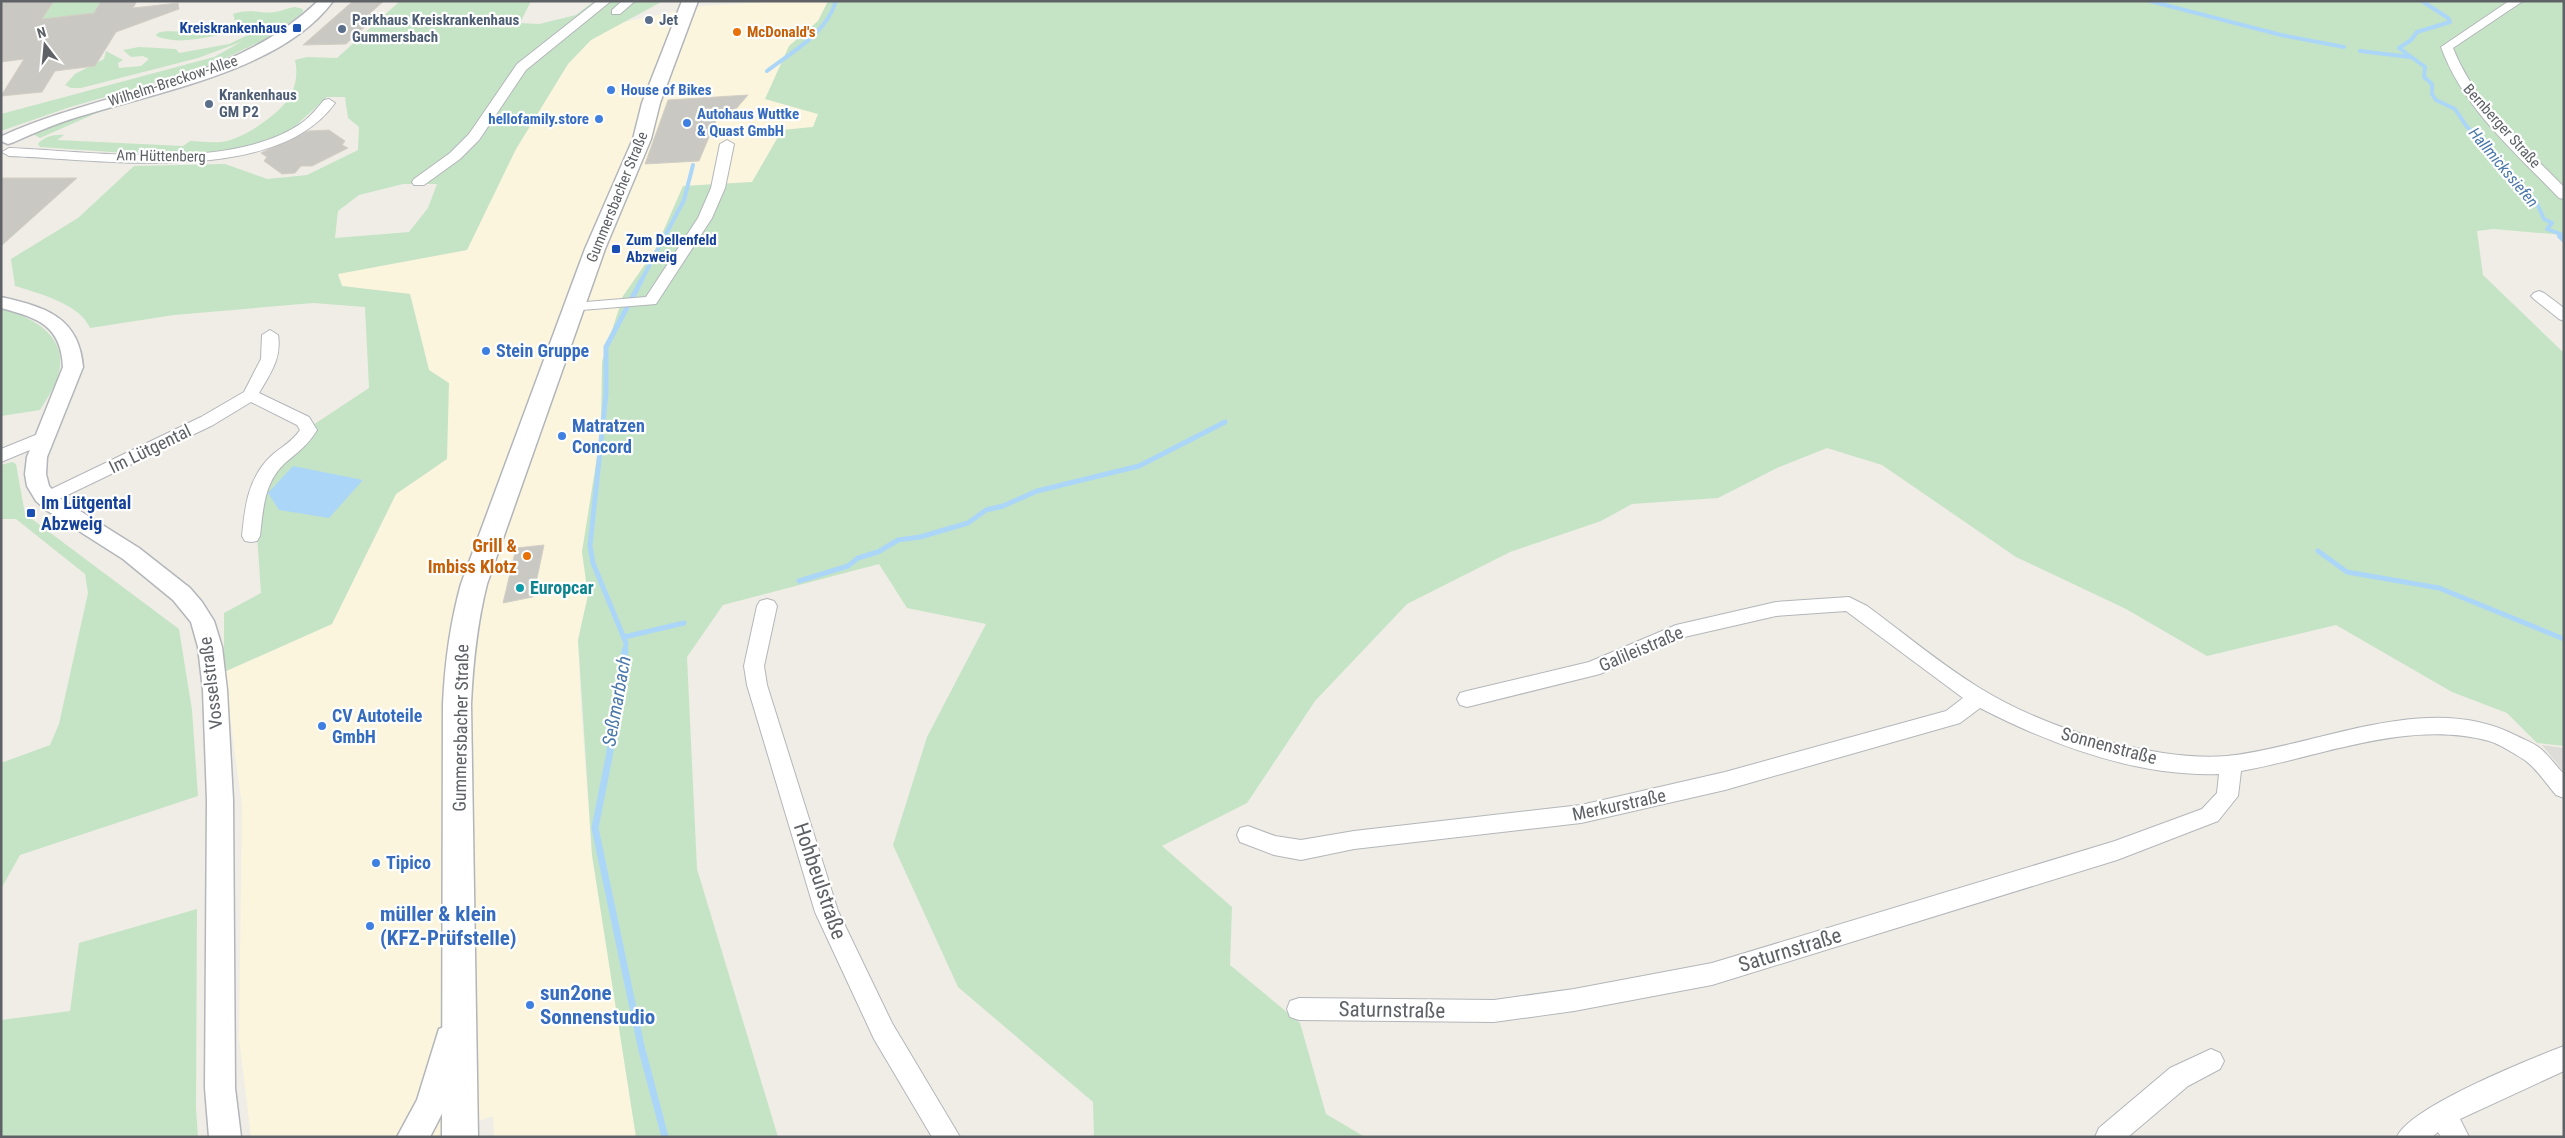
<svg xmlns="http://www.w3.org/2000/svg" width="2565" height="1138" font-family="'Roboto Condensed',sans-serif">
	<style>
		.commercial { fill: #fbf5de }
		.industrial { fill: #dedcd8 }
		.green { fill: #c5e4c5; fill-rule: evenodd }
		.water { fill: #acd6f8 }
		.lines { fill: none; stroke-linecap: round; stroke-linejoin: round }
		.stream-far2 { stroke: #acd6f8; stroke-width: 4 }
		.stream-far1 { stroke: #acd6f8; stroke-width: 5 }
		.stream { stroke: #acd6f8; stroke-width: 7 }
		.building { fill: #cac8c2; stroke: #d3cfc5 }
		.minor-casing { stroke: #b3b6ba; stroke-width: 2 }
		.tertiary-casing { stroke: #b3b6ba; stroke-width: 3 }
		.secondary-casing { stroke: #b2b5b9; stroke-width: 3 }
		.minor { fill: #fff; fill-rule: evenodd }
		.tertiary { fill: #fff; fill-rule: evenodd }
		.secondary { fill: #fff; fill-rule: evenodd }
		.service-dot { fill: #5c6f8a; stroke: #fff; stroke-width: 2 }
		.transit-dot { fill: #1a4fb4; stroke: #fff; stroke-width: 2 }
		.food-dot { fill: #e8710a; stroke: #fff; stroke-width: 2 }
		.shop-dot { fill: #3f7fe0; stroke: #fff; stroke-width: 2 }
		.culture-dot { fill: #0f9aa8; stroke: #fff; stroke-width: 2 }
		.labels { text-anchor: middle; stroke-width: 4.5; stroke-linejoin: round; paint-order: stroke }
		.far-service-label { font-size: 15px; font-weight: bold; fill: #4e5e75; stroke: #fff; text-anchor: start }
		.far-transit-label { font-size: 15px; font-weight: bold; fill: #164399; stroke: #fff; text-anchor: end }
		.far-food-label { font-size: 15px; font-weight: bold; fill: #c56008; stroke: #fff; text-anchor: start }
		.far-street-label { font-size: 15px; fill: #5e6165; stroke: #fff }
		.far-shop-label { font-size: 15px; font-weight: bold; fill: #366cbe; stroke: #fff; text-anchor: start }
		.far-water-label { font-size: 16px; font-style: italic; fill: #4a78aa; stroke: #fff }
		.shop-label { font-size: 18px; font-weight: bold; fill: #366cbe; stroke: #fff; text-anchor: start }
		.street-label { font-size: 18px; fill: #5e6165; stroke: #fff }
		.transit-label { font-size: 18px; font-weight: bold; fill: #164399; stroke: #fff; text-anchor: start }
		.food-label { font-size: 18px; font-weight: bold; fill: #c56008; stroke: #fff; text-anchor: end }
		.culture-label { font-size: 18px; font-weight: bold; fill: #0d838f; stroke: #fff; text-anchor: start }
		.water-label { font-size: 19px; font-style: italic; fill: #4a78aa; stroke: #fff }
		.near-street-label { font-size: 21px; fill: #5e6165; stroke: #fff }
		.near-shop-label { font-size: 21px; font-weight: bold; fill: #366cbe; stroke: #fff; text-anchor: start }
	</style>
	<rect width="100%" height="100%" fill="#efede6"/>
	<path class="commercial" d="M784,1H828L818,21L789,46L765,99L818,114L813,127L782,130L752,182L683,186L655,250L623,296L602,362L601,432L582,552L588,595L578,640L581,708L592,855L636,1137H494L493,1116L433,1137H251L239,1038L242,806L224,672L332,624L396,494L447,459L429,370L410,294L342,286L337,273L467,250L516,149L568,64L591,40L624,22L701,6Z"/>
	<path class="industrial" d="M2542,745L2564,748V772Z"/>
	<g class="green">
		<path d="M54,1H101L94,13L42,19Z"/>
		<path d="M400,1H531L520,23L539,24L576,15L594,1H663L591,40L568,64L516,149L467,250L338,274L342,286L410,294L429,370L449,383L447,459L396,494L332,624L224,672V613L261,593L257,535L260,492L286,461L305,445L313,425L369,388L365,307L313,303L174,315L90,328C80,304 38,293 15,286L11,259L78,218L134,166L225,164L267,179L307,175L358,150L359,127L348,118L345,97H327L291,130L252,146L182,157L40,147L38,144C43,137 55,134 64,135L57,140L183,146L190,141C200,141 211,143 221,142C242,140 278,115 289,98C296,87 298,73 295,60L307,57L337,58ZM403,184H437L428,208L409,232L335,238L338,211L359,195Z"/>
		<path d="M828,1H2564V235L2493,229L2477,231L2483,275L2564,353V746L2537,743L2507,713L2452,692L2336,625L2207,656L2126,609L2016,557L1882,465L1827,448L1777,468L1718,498L1632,504L1601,521L1510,552L1407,604L1315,701L1247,803L1162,846L1232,907L1230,965L1300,1023L1326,1114L1365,1137H1094L1093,1102L958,987L893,845L927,737L986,624L907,608L879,564L723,605L687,657L697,869L778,1137H636L592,855L578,640L588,595L582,552L601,432L602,362L623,296L655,250L683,186L752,182L782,130L813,127L818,114L765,99L789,46L818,21Z"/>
		<path d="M295,7L303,9V12L276,34L203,69L70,107L1,131V114L214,57L241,42L198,58L81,88H71L65,85L75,74L104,59L106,51L123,60L118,63L119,68L141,66L149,59L143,56L131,57L123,50L139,47L176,49L179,53L229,44L248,35C220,28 193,48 158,37L156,35C163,24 212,43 236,24L233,14C250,8 261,14 275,12C281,11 288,8 295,7Z"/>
		<path d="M172,89L99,112L40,138L33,134L55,123Z"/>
		<path d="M1,309C35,317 72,339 57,379C53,390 46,400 40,410L1,416Z"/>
		<path d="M12,462L16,464L25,514L179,629L192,710L198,796L20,855L1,889V763L50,745L59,724L88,593L85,574L16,519H1V465Z"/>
		<path d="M197,909L196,1108L198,1137H1V1020L70,1011L79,943Z"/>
	</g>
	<path class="water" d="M293,466L363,480L329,518L279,510L268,493Z"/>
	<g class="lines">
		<g class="stream-far2">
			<path d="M2150,1L2281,35L2344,47"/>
			<path d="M2422,1L2448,18L2450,22L2417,32L2411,40L2399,48L2425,67L2424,77L2432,84V94L2436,100L2455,109L2467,127L2481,138L2499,166L2535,199L2544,219L2552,223L2547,229L2563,235L2559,236L2564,241"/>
			<path d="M2360,51L2410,57"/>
			<path d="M767,71C793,51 826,34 836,1"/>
			<path d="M640,283L684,200L693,165"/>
		</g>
		<g class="stream-far1">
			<path d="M2318,551L2347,572L2439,588L2564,639"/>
			<path d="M799,581L848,566L858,558L878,552L898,540L920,537L968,523L986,510L1003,506L1037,491L1139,466L1225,422"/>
			<path d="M624,637L684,623"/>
			<path d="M625,653L626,643L593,563L590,546L606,394V347L641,281"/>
		</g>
		<path class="stream" d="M625,651L609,757L595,828L641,1046L665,1137"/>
	</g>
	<g class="building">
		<path d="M1,1H54L42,19L94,13L101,1H137L133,8L178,3L179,9L116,32L95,66L55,71L42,92L1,96L24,59L1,62Z"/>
		<path d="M353,1H384L369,14H379L346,44L303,45Z"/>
		<path d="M748,95L735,110L720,111L699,161L645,164L668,100Z"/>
		<path d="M329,130L345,141L342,145L348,148L312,166H301L295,173L282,174L264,161L267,157L261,153L308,131Z"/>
		<path d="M1,178H77L1,246Z"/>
		<path d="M544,545L533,597L503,603L516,548Z"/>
	</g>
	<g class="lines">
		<defs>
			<g id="minor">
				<path d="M597,1H611L526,70L479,140L460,159L424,185H414L412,182L414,179L450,153L469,134L517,64Z"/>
				<path d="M622,1H635L620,14H612V10Z"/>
				<path d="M2509,1H2523L2453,48C2475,104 2523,145 2564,187V199L2559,198C2515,152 2463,108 2441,47Z"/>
				<path d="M329,99L335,103C275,187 99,159 9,156L2,152L9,148C92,151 232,173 303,122C311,116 318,107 324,100Z"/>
				<path d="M727,140L734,144L725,188L712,218L656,304L569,311L566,308L569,305L574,303L646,297L698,218L711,188L720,144Z"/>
				<path d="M2539,291L2544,293L2564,308V321L2559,319L2534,299L2531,296L2534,293Z"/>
				<path d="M270,330L278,335C282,358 270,374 259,393L309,417L317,430C308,445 298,452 285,463C264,482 263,510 260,536L257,541L251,542L245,541L242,536C245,506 248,478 271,456C281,447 292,442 300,430L297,425L251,402L213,425L53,502H41L38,498L41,494L201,417L244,392L261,359L262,335Z"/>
				<path d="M43,432L49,434L52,438L49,442L1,462V449Z"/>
				<path d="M1849,597L1867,606C1904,633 1939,663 1978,687C2033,721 2099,743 2163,753C2184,756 2206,758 2227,756C2319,746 2429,689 2517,736C2525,740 2534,743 2541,749C2549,756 2556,766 2564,774V798L2556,795C2546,784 2536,767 2523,759C2513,753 2500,744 2489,741C2408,719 2320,757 2241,771L2238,796L2218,821L2117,860L1712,985L1574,1011L1494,1022L1299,1020L1290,1017L1287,1009L1290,1001L1299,998L1494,1000L1574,989L1712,963L2115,841L2202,809L2217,793L2219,774C2137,777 2052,745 1980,708L1960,723L1953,725L1725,790L1581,823L1354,849L1301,860L1274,855L1240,842L1237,835L1240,828L1248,826L1275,836L1301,840L1354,831L1581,805L1725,772L1946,711L1963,698L1846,611L1776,616L1680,638L1600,674L1467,707L1460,705L1457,699L1460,693L1467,691L1589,662L1676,625L1776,602Z"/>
				<path d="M767,599L774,601L777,606L764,666L767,685L838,911L892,1023L960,1137H932L874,1039L815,912L747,685L744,666L757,606L760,601Z"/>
				<path d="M2564,1046V1071L2460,1119L2469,1137H2441L2438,1132L2432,1137H2397C2409,1107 2530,1059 2564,1046Z"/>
				<path d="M2211,1049L2220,1053L2224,1061L2220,1069L2188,1086L2128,1137H2095L2099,1128L2170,1068Z"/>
			</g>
			<g id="tertiary">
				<path d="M318,1H333C283,69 164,90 88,114C62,121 38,131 14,142L8,144L1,141L2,136C108,88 232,84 318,1Z"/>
				<path d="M1,297C44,307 79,316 83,367L47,457L46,474L49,486L61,499L139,548L190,588L202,602L214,621L222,647L227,690L233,800L235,1088L241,1137H209L205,1088L207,800L203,690L198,647L191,622L173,600L123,559L46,510L36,501L27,486L25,474L27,457L63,367C61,325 38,318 1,308Z"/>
				<path d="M449,1025L459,1029L464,1039L446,1106L430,1137H397L417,1100L439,1029Z"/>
			</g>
			<path id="secondary" d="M682,1H698L660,103L651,139L605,249L487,584C477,624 473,663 471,704L478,1137H442L443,704C445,662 450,624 461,584L585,249L633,139L642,103Z"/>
		</defs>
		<use href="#minor" class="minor-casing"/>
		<use href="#tertiary" class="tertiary-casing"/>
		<use href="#secondary" class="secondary-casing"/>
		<use href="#minor" class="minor"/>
		<use href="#tertiary" class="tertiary"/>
		<use href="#secondary" class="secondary"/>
	</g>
	<g class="service-dot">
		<circle cx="649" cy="20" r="5"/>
		<circle cx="342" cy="29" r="5"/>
		<circle cx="209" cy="104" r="5"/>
	</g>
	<g class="transit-dot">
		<rect x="292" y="23" width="10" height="10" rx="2.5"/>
		<rect x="611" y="244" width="10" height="10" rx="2.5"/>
		<rect x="26" y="508" width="10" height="10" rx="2.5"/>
	</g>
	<g class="food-dot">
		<circle cx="737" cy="32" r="5"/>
		<circle cx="527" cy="556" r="5"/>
	</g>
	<g class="shop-dot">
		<circle cx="611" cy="90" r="5"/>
		<circle cx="599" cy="119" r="5"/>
		<circle cx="687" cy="123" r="5"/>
		<circle cx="486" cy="351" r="5"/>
		<circle cx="562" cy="436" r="5"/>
		<circle cx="322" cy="726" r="5"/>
		<circle cx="376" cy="863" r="5"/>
		<circle cx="370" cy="926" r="5"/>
		<circle cx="530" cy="1005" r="5"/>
	</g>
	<circle class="culture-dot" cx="520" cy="588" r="5"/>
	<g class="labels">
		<g class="far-service-label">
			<text x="352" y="25">Parkhaus Kreiskrankenhaus<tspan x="352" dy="17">Gummersbach</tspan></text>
			<text x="659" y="25">Jet</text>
			<text x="219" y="100">Krankenhaus<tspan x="219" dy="17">GM P2</tspan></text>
		</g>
		<g class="far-transit-label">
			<text x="287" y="33">Kreiskrankenhaus</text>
			<text x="626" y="245" text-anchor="start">Zum Dellenfeld<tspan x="626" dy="17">Abzweig</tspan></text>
		</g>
		<g class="far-food-label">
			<text x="747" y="37">McDonald's</text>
		</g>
		<g class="far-street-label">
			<text transform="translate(173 81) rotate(-18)" y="5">Wilhelm-Breckow-Allee</text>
			<text transform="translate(2502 126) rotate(48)" y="5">Bernberger Straße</text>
			<text transform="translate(161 156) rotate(1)" y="5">Am Hüttenberg</text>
			<text transform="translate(617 197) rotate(-68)" y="5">Gummersbacher Straße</text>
		</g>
		<g class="far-shop-label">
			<text x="621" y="95">House of Bikes</text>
			<text x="697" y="119">Autohaus Wuttke<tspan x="697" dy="17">&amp; Quast GmbH</tspan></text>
			<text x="589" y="124" text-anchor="end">hellofamily.store</text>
		</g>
		<g class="far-water-label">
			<text transform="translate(2504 167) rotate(50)" y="6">Hallmickssiefen</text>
		</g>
		<g class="shop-label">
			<text x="496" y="357">Stein Gruppe</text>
			<text x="572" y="432">Matratzen<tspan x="572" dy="21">Concord</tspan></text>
			<text x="332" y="722">CV Autoteile<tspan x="332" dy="21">GmbH</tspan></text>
			<text x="386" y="869">Tipico</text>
		</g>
		<g class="street-label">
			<text transform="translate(150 449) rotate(-26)" y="6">Im Lütgental</text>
			<text transform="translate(1641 649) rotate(-23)" y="6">Galileistraße</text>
			<text transform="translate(211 683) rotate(-97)" y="6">Vosselstraße</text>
			<text transform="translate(461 728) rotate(-89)" y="6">Gummersbacher Straße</text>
			<text transform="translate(2109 746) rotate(15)" y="6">Sonnenstraße</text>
			<text transform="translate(1619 805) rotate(-12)" y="6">Merkurstraße</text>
		</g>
		<g class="transit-label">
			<text x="41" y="509">Im Lütgental<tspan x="41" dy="21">Abzweig</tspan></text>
		</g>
		<g class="food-label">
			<text x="517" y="552">Grill &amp;<tspan x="517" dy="21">Imbiss Klotz</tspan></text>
		</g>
		<g class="culture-label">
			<text x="530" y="594">Europcar</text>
		</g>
		<g class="water-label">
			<text transform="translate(616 701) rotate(-80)" y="7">Seßmarbach</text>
		</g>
		<g class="near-street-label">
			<text transform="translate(820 881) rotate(71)" y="7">Hohbeulstraße</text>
			<text transform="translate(1790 950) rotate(-17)" y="7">Saturnstraße</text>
			<text transform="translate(1392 1010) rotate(1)" y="7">Saturnstraße</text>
		</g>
		<g class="near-shop-label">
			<text x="380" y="921">müller &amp; klein<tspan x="380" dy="24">(KFZ-Prüfstelle)</tspan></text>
			<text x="540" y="1000">sun2one<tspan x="540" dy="24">Sonnenstudio</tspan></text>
		</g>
	</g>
	<rect width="2565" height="1138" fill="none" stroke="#5e6165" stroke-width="5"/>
	<g transform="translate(45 45) rotate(344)" stroke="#ffffff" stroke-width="4" paint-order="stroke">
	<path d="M0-4L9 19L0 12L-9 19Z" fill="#5e6165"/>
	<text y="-8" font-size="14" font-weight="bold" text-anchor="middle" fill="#5e6165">N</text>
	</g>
</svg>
